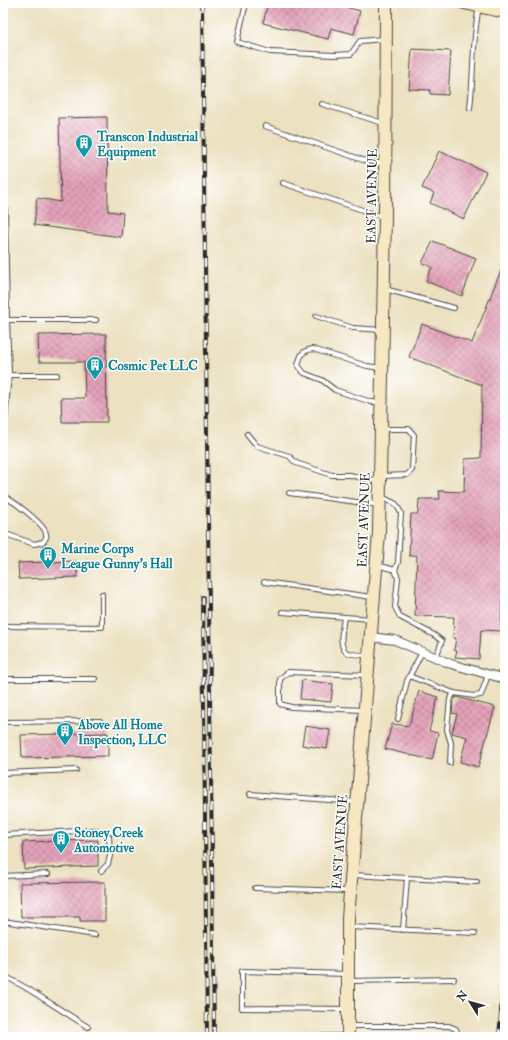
<svg xmlns="http://www.w3.org/2000/svg" width="508" height="1040" font-family="'IM FELL Double Pica',serif">
	<style>
		.building { fill: url(#building-cross-hatch) }
		.lines { fill: none; stroke-linecap: round; stroke-linejoin: round }
		.lane-casing { stroke: #484641; stroke-width: 6 }
		.street-casing { stroke: #484641; stroke-width: 10 }
		.secondary-casing { stroke: #484641; stroke-width: 14 }
		.lane { stroke: #fff; stroke-width: 4 }
		.street { stroke: #fff; stroke-width: 8 }
		.secondary { stroke: #f7e8c3; stroke-width: 12 }
		.rail-casing { stroke: #2b2b2b; stroke-width: 4 }
		.rail { stroke: #fff; stroke-width: 2.5; stroke-dasharray: 8; stroke-linecap: butt }
		.labels { text-anchor: middle; stroke-width: 3; stroke-linejoin: round; paint-order: stroke }
		.culture-label { font-size: 13px; font-weight: bold; fill: #0d838f; stroke: #fff; text-anchor: start }
		.street-label { font-size: 13px; fill: #2b2b2b; stroke: #fff }
	</style>
	<defs>
		<pattern id="building-cross-hatch" width="8" height="8" patternUnits="userSpaceOnUse"><rect width="8" height="8" fill="#e4a3ba"/><path d="M0 0l8 8M0 8l8-8" fill="none" stroke="#b98597"/></pattern>
	</defs>
	<rect width="100%" height="100%" fill="#fff"/>
	<filter id="ink" filterUnits="userSpaceOnUse"><feTurbulence type="fractalNoise" baseFrequency=".025" numOctaves="2"/><feDisplacementMap in="SourceGraphic" scale="8" xChannelSelector="R" yChannelSelector="G"/><feConvolveMatrix kernelMatrix="1 2 1 2 8 2 1 2 1" color-interpolation-filters="sRGB"/></filter>
	<filter id="wash" filterUnits="userSpaceOnUse"><feTurbulence type="fractalNoise" baseFrequency=".012" numOctaves="4" result="noise"/><feDisplacementMap in="SourceGraphic" scale="16" xChannelSelector="R" yChannelSelector="G"/><feGaussianBlur stdDeviation="0.9" result="paint"/><feColorMatrix in="noise" values="0 0 0 0 0 0 0 0 0 0 0 0 0 0 0 0 0 1.4 0 .05"/><feComposite in="paint" operator="in"/></filter>
	<g filter="url(#wash)">
		<rect width="100%" height="100%" fill="#ece1c0"/>
		<g id="blocks">
			<g class="building">
				<path d="M268,3H330L360,11L354,34L331,28L328,39L263,23Z"/>
				<path d="M412,49L451,51L448,95L430,94V90L409,89Z"/>
				<path d="M107,117L108,211L123,213L121,237L34,225L37,198L61,202L59,118Z"/>
				<path d="M439,151L486,172L464,219L430,203L434,193L422,188Z"/>
				<path d="M433,241L476,258L462,296L426,281L432,267L422,263Z"/>
				<path d="M505,260V536L501,631L481,630L479,659L455,657L457,651L454,650L456,638H453L454,617L415,616L417,555L409,556L411,514H418L419,499H440L439,491L464,492L465,459L481,458L482,385L409,357L422,324L472,343Z"/>
				<path d="M106,334L107,422H62L61,398H85L84,362H39L38,335Z"/>
				<path d="M77,561V577L19,579L18,563Z"/>
				<path d="M302,680L333,684L331,702L300,699Z"/>
				<path d="M419,691L438,697L429,731L438,733L432,760L385,749L392,724L409,726Z"/>
				<path d="M456,697L495,707L478,767L460,762L467,737L452,733L457,714L452,713L453,703Z"/>
				<path d="M305,726L330,730L327,749L302,745Z"/>
				<path d="M108,733V756L22,758L21,735Z"/>
				<path d="M98,840V866L24,869L23,842Z"/>
				<path d="M105,882V921H80V917H21L20,883Z"/>
			</g>
		</g>
	</g>
	<g filter="url(#ink)">
		<use href="#blocks" fill-opacity="0" stroke="#484641" stroke-width="1"/>
		<g class="lines">
			<defs>
				<g id="lane">
					<path d="M246,3L237,42L270,52L334,55L351,54L360,41L384,39"/>
					<path d="M322,104L383,123"/>
					<path d="M470,108C474,75 472,40 479,7"/>
					<path d="M265,126L363,160L383,164"/>
					<path d="M283,183L383,217"/>
					<path d="M385,289L454,308"/>
					<path d="M316,316L353,328L382,330"/>
					<path d="M5,320H96"/>
					<path d="M7,375H57"/>
					<path d="M379,402H371L335,390L322,380L304,373L298,365C301,355 301,351 313,349L367,366L381,368"/>
					<path d="M247,434L257,446L289,456L296,463L332,475H350L370,480L378,481"/>
					<path d="M382,476L407,475L412,470L414,435L409,429H383"/>
					<path d="M289,493L379,505"/>
					<path d="M3,496C12,500 45,524 46,534C47,537 45,540 43,542L34,544L3,533"/>
					<path d="M382,497L396,504L401,513L398,562L395,570"/>
					<path d="M377,565L395,570L398,578L395,607L400,617L434,635L442,641L436,657"/>
					<path d="M264,582L372,597"/>
					<path d="M282,612L371,619"/>
					<path d="M344,617C343,626 337,649 348,653C354,655 362,655 368,655"/>
					<path d="M3,626L102,627V594"/>
					<path d="M409,676L454,693"/>
					<path d="M3,679H95"/>
					<path d="M364,710L291,707L280,704V679L288,672L366,675"/>
					<path d="M398,719L407,681L422,652"/>
					<path d="M3,722L100,721"/>
					<path d="M450,763L451,743L447,730L450,699L454,693L474,696L481,695L488,675"/>
					<path d="M3,773L76,770"/>
					<path d="M250,794L356,802"/>
					<path d="M3,835L96,830L109,836L110,856L108,864L101,871"/>
					<path d="M353,875L477,882"/>
					<path d="M3,876L48,874"/>
					<path d="M255,888L349,891"/>
					<path d="M3,921L95,935"/>
					<path d="M350,927L475,933"/>
					<path d="M403,930L407,878"/>
					<path d="M347,974L242,971V1008L347,1009"/>
					<path d="M3,975L28,989L88,1027"/>
					<path d="M350,981L454,979"/>
					<path d="M350,1026H449L456,1029L459,1037"/>
					<path d="M248,1037L347,1036"/>
				</g>
				<g id="street">
					<path d="M3,208L5,320L7,373L3,422"/>
					<path d="M369,637L395,640L451,664L505,679"/>
				</g>
				<g id="secondary">
					<path d="M464,3L505,12"/>
					<path d="M348,1037V918L379,533L385,217L386,3"/>
				</g>
			</defs>
			<use href="#lane" class="lane-casing"/>
			<use href="#street" class="street-casing"/>
			<use href="#secondary" class="secondary-casing"/>
			<use href="#lane" class="lane"/>
			<use href="#street" class="street"/>
			<use href="#secondary" class="secondary"/>
			<defs>
				<g id="rail">
					<path d="M202,3L214,1037"/>
					<path d="M203,597L207,1037"/>
					<path d="M499,1037L505,962"/>
				</g>
			</defs>
			<use href="#rail" class="rail-casing"/>
			<use href="#rail" class="rail"/>
		</g>
	</g>
	<defs>
		<symbol id="building-pin" viewBox="-11 -11 22 30"><path d="M0 17L-7.5 6A9.5 9.5 0 1 1 7.5 6Z" fill="#0f9aa8" stroke="#fff"/><path d="M-4-6H4V6H1V3H-1V6H-4ZM-2.5-4.3h1.7v1.8h-1.7ZM.8-4.3h1.7v1.8H.8ZM-2.5-1h1.7V.8h-1.7ZM.8-1h1.7V.8H.8Z" fill="#fff"/></symbol>
	</defs>
	<g fill-rule="evenodd">
		<use href="#building-pin" x="74" y="133" width="20" height="27"/>
		<use href="#building-pin" x="85" y="355" width="20" height="27"/>
		<use href="#building-pin" x="38" y="545" width="20" height="27"/>
		<use href="#building-pin" x="55" y="721" width="20" height="27"/>
		<use href="#building-pin" x="51" y="829" width="20" height="27"/>
	</g>
	<g class="labels">
		<g class="culture-label">
			<text x="97" y="141">Transcon Industrial<tspan x="97" dy="15">Equipment</tspan></text>
			<text x="108" y="370">Cosmic Pet LLC</text>
			<text x="61" y="553">Marine Corps<tspan x="61" dy="15">League Gunny's Hall</tspan></text>
			<text x="78" y="729">Above All Home<tspan x="78" dy="15">Inspection, LLC</tspan></text>
			<text x="74" y="837">Stoney Creek<tspan x="74" dy="15">Automotive</tspan></text>
		</g>
		<g class="street-label">
			<text transform="translate(371 196) rotate(-89)" y="5">EAST AVENUE</text>
			<text transform="translate(363 520) rotate(-88)" y="5">EAST AVENUE</text>
			<text transform="translate(339 842) rotate(-86)" y="5">EAST AVENUE</text>
		</g>
	</g>
	<rect width="508" height="1040" fill="none" stroke="#fff" stroke-width="16"/>
	<g transform="translate(470 1002) rotate(307)" stroke="#ffffff" stroke-width="3" paint-order="stroke">
	<path d="M0-3L7 15L0 10L-7 15Z" fill="#2b2b2b"/>
	<text y="-6" font-size="11" font-weight="bold" text-anchor="middle" fill="#2b2b2b">N</text>
	</g>
</svg>
